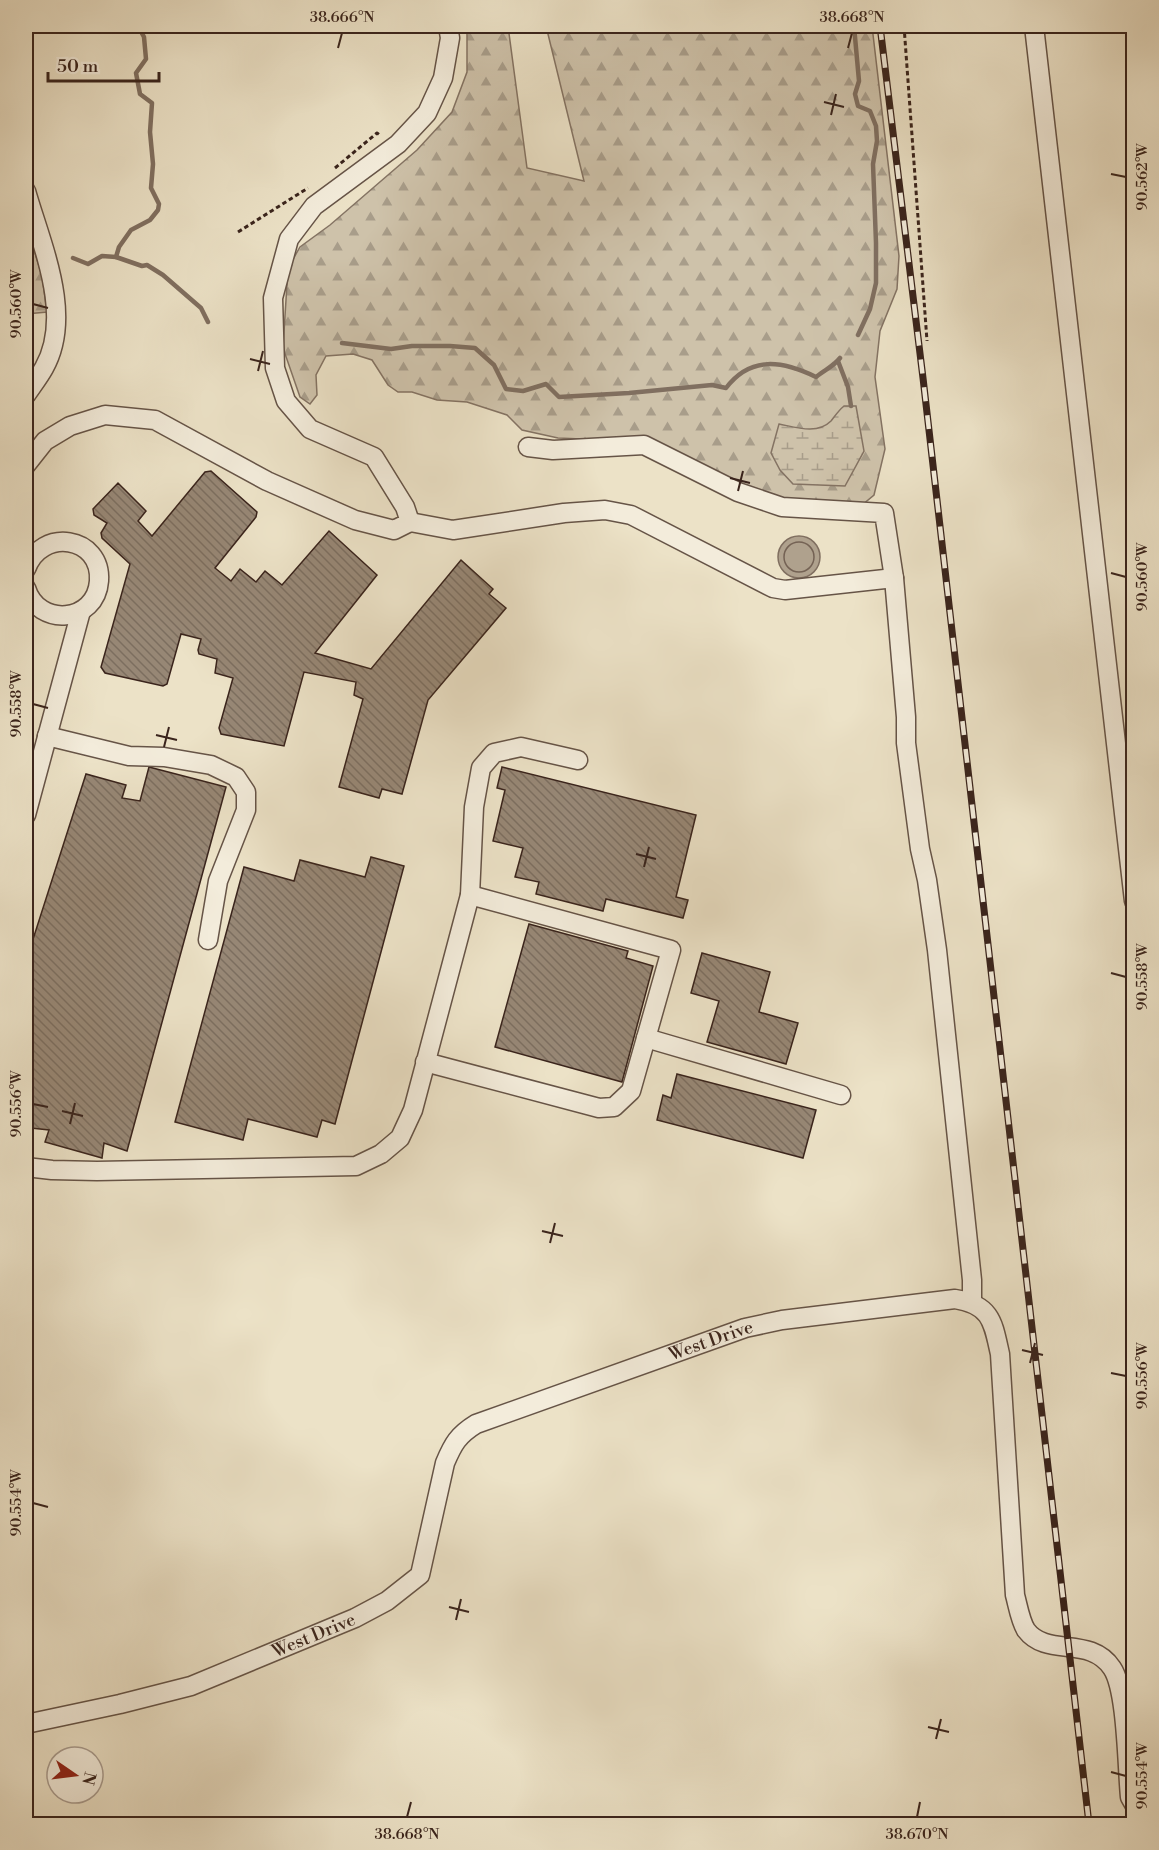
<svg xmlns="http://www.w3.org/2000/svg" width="1159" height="1850" font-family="'Libre Bodoni',serif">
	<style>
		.forest { fill: url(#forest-firs); stroke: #847363; stroke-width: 1.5 }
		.wetland { fill: url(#wetland-marsh); stroke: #847363; stroke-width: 1.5 }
		.water { fill: #afa18d; stroke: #806f60; stroke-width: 1.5 }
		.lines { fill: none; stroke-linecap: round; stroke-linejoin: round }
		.shore { stroke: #746254; stroke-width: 1.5 }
		.stream { stroke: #806f60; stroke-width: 4.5 }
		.building { fill: url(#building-back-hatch); stroke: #3a241c; stroke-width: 1.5 }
		.minor-casing { stroke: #665447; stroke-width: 21 }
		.path { stroke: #3a241c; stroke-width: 3; stroke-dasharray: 4.5 3; stroke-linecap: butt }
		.minor { stroke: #f3ecdb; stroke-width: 18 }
		.rail-casing { stroke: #3a241c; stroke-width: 7 }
		.rail { stroke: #f3ecdb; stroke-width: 4.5; stroke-dasharray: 14; stroke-linecap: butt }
		.ticks { fill: none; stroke: #3a241c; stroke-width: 2 }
		.labels { text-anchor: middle; stroke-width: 4.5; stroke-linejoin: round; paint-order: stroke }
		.street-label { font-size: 18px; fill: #3a241c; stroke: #f3ecdb }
		.neatline { fill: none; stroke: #3a241c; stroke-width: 2 }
		.ticks-label { font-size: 15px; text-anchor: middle; fill: #3a241c }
	</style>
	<defs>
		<pattern id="forest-firs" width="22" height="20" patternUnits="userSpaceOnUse" patternTransform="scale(1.5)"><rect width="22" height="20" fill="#cec2aa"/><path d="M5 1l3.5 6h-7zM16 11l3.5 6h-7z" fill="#a89d8a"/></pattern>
		<pattern id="wetland-marsh" width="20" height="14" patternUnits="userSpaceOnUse" patternTransform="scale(1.5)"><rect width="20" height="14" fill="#cec2aa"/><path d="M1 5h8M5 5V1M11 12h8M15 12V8" fill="none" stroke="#a89d8a"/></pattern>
		<pattern id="building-back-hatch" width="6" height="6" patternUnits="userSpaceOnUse" patternTransform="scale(1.5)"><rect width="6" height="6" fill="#978775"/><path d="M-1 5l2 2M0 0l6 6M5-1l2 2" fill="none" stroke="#7c6e5f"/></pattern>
	</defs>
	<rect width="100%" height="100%" fill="#ece2c7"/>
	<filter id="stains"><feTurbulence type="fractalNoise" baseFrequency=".00333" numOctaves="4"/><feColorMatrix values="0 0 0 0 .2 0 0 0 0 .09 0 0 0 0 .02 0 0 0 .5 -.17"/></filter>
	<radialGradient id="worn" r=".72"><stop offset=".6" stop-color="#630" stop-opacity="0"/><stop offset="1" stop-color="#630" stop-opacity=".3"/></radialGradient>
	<g class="forest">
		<path d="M467,26H508L527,168L584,181L546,26H872L899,256L897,289L880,331L875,377L885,449L874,495L862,505H789L753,493L653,442L558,438L522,430L507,415L467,402L437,400L412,392H398L388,385L372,360L353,354L326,356L316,375L317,395L310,404L300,397L283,348L288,268L300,247L330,225L417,150L452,112L467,72Z"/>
		<path d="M26,224L42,276L47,312L26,314Z"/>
	</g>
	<path class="wetland" d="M844,406H856L864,451L845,486L793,484L780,470L771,453L779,424C795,427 817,435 831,421C835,416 838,411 844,406Z"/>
	<circle class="water" cx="799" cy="557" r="21"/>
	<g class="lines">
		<circle class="shore" cx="799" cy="557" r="15"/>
		<g class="stream">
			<path d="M854,26L859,81L855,94L858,106L870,111L876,126L877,141L873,164L876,243V283L870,309L858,335"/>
			<path d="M116,257L119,247L131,230L150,220L158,210L159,204L151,188L153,164L150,132L152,103L140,94L136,73L146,59L144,37L138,26"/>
			<path d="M73,258L88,264L102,256L116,257L142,266L147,265L163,275L201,308L208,322"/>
			<path d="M342,343L391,349L412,346H450L475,348L494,365L506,389L523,391L546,384L559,397L629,393L712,385L726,388C751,355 783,361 816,377C824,370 833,367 840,358"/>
			<path d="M838,361L848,387L851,406"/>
		</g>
	</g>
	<g class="building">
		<path d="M211,471L257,512L256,517L215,568L231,581L240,569L256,582L265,571L282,585L329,531L377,575L315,653L371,669L461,560L493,589L489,594L506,608L428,700L402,794L382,789L379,798L339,787L363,699L354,695L356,682L304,672L284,746L221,734L219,728L233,678L215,673L217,659L199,654L198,650L201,639L181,634L167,684L163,686L105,673L101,667L130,564L102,538L101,533L107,523L94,515L93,509L118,483L146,511L138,521L152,536L205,472Z"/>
		<path d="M149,767L226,787L127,1151L104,1143L102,1158L45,1142L49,1130L31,1128L28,1147L26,1146V961L86,774L126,785L122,798L140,801Z"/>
		<path d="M502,767L696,815L676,897L688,900L683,918L606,899L603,911L536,894L539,882L515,877L523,848L493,841L505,790L497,788Z"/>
		<path d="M371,857L404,866L335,1124L322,1120L317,1137L248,1119L243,1140L175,1122L244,867L294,881L300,860L365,877Z"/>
		<path d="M529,924L628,951L626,958L653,966L622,1082L495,1047Z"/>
		<path d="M702,953L770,972L759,1012L798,1023L786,1064L707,1042L719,1001L691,993Z"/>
		<path d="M677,1074L816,1110L803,1158L657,1120L663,1095L671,1098Z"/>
	</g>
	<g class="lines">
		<defs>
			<g id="minor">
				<path d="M1034,26L1134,901"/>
				<path d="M26,191C41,244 74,315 44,368C39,377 32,386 26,395"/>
				<path d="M528,447L553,450L644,445L738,492L782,507L884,513L894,578L906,717V743L920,849L927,880L937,950L972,1280V1302"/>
				<path d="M26,465L45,441L70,426L105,415L155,420L267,481L355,520L394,530L410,522L405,507L374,457L310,429L286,401L275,368L273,298L289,239L314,206L398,144L427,113L443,78L450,38L448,26"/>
				<path d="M410,522L453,530L564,513L605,510L631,515L773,588L785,590L894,578"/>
				<path d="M26,569C41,527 102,536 99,581C96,623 38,628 26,588"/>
				<path d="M47,736L129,756L164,757L211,765L236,777L246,792V810L218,881L208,940"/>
				<path d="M26,815L81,611"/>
				<path d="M470,895L474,807L481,768L494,753L521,747L578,760"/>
				<path d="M646,1038L841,1095"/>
				<path d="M26,1167L52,1170L97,1171L356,1166L381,1154L400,1138L413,1110L470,895L671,950L631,1091L614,1107L599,1108L425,1062"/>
				<path id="s1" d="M26,1724L120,1704L191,1686L355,1618L387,1601L420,1575L445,1463C453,1444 458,1435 476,1424L745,1328L782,1320L955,1299C992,1305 993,1323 1000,1354L1015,1595C1018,1606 1020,1620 1026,1630C1047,1658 1090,1635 1112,1668C1127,1690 1127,1767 1130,1797L1134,1804"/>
			</g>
		</defs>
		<use href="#minor" class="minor-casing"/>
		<g class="path">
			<path d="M904,26L927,341"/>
			<path d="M335,168L377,133L381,136"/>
			<path d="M238,232L308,188"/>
		</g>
		<use href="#minor" class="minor"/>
		<defs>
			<path id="rail" d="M880,26L923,378L1089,1824"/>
		</defs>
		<use href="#rail" class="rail-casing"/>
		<use href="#rail" class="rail"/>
	</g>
	<path class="ticks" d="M338,48L342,33M848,48L852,33M824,102L844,107M831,115L836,94M1111,174L1126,177M33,304L48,308M250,359L270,364M258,371L263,351M730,478L750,483M738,491L743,471M1111,573L1126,577M33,704L48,708M156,735L177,740M164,747L169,727M636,854L656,859M644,867L649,847M1111,973L1126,977M33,1104L48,1107M62,1111L83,1116M70,1124L75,1103M542,1231L563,1236M550,1243L555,1223M1022,1350L1043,1355M1030,1363L1035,1343M1111,1373L1126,1376M33,1503L48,1507M449,1607L469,1612M456,1620L461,1599M928,1727L949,1732M936,1739L941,1719M1111,1772L1126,1776M407,1817L411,1802M917,1817L920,1802"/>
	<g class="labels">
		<g class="street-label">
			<text dy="6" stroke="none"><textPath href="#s1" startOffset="840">West Drive</textPath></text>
			<text dy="6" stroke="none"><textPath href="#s1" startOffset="302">West Drive</textPath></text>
		</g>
	</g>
	<rect width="1159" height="1850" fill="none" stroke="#ece2c7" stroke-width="66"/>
	<g transform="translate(75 1775) rotate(104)"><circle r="28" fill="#f3ecdb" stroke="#a99c8f" stroke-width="1.5"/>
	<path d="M0-4.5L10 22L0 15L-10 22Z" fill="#8f2418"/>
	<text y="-9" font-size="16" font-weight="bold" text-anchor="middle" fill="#3a241c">N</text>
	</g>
	<path d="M48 72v9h111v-9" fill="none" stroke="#3a241c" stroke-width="3"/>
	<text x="57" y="72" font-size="18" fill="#3a241c" stroke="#f3ecdb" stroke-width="4.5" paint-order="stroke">50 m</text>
	<rect x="33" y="33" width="1093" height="1784" class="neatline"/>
	<g class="ticks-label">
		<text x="342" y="22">38.666°N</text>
		<text x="852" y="22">38.668°N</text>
		<text transform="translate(1142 177) rotate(-90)" y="5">90.562°W</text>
		<text transform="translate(16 304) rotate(-90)" y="5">90.560°W</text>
		<text transform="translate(1142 577) rotate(-90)" y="5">90.560°W</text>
		<text transform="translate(16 704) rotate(-90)" y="5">90.558°W</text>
		<text transform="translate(1142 977) rotate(-90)" y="5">90.558°W</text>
		<text transform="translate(16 1104) rotate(-90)" y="5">90.556°W</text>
		<text transform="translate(1142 1376) rotate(-90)" y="5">90.556°W</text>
		<text transform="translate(16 1503) rotate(-90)" y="5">90.554°W</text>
		<text transform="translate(1142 1776) rotate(-90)" y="5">90.554°W</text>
		<text x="407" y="1839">38.668°N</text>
		<text x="917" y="1839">38.670°N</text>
	</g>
	<rect width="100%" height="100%" filter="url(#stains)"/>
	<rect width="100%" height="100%" fill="url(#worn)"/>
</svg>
